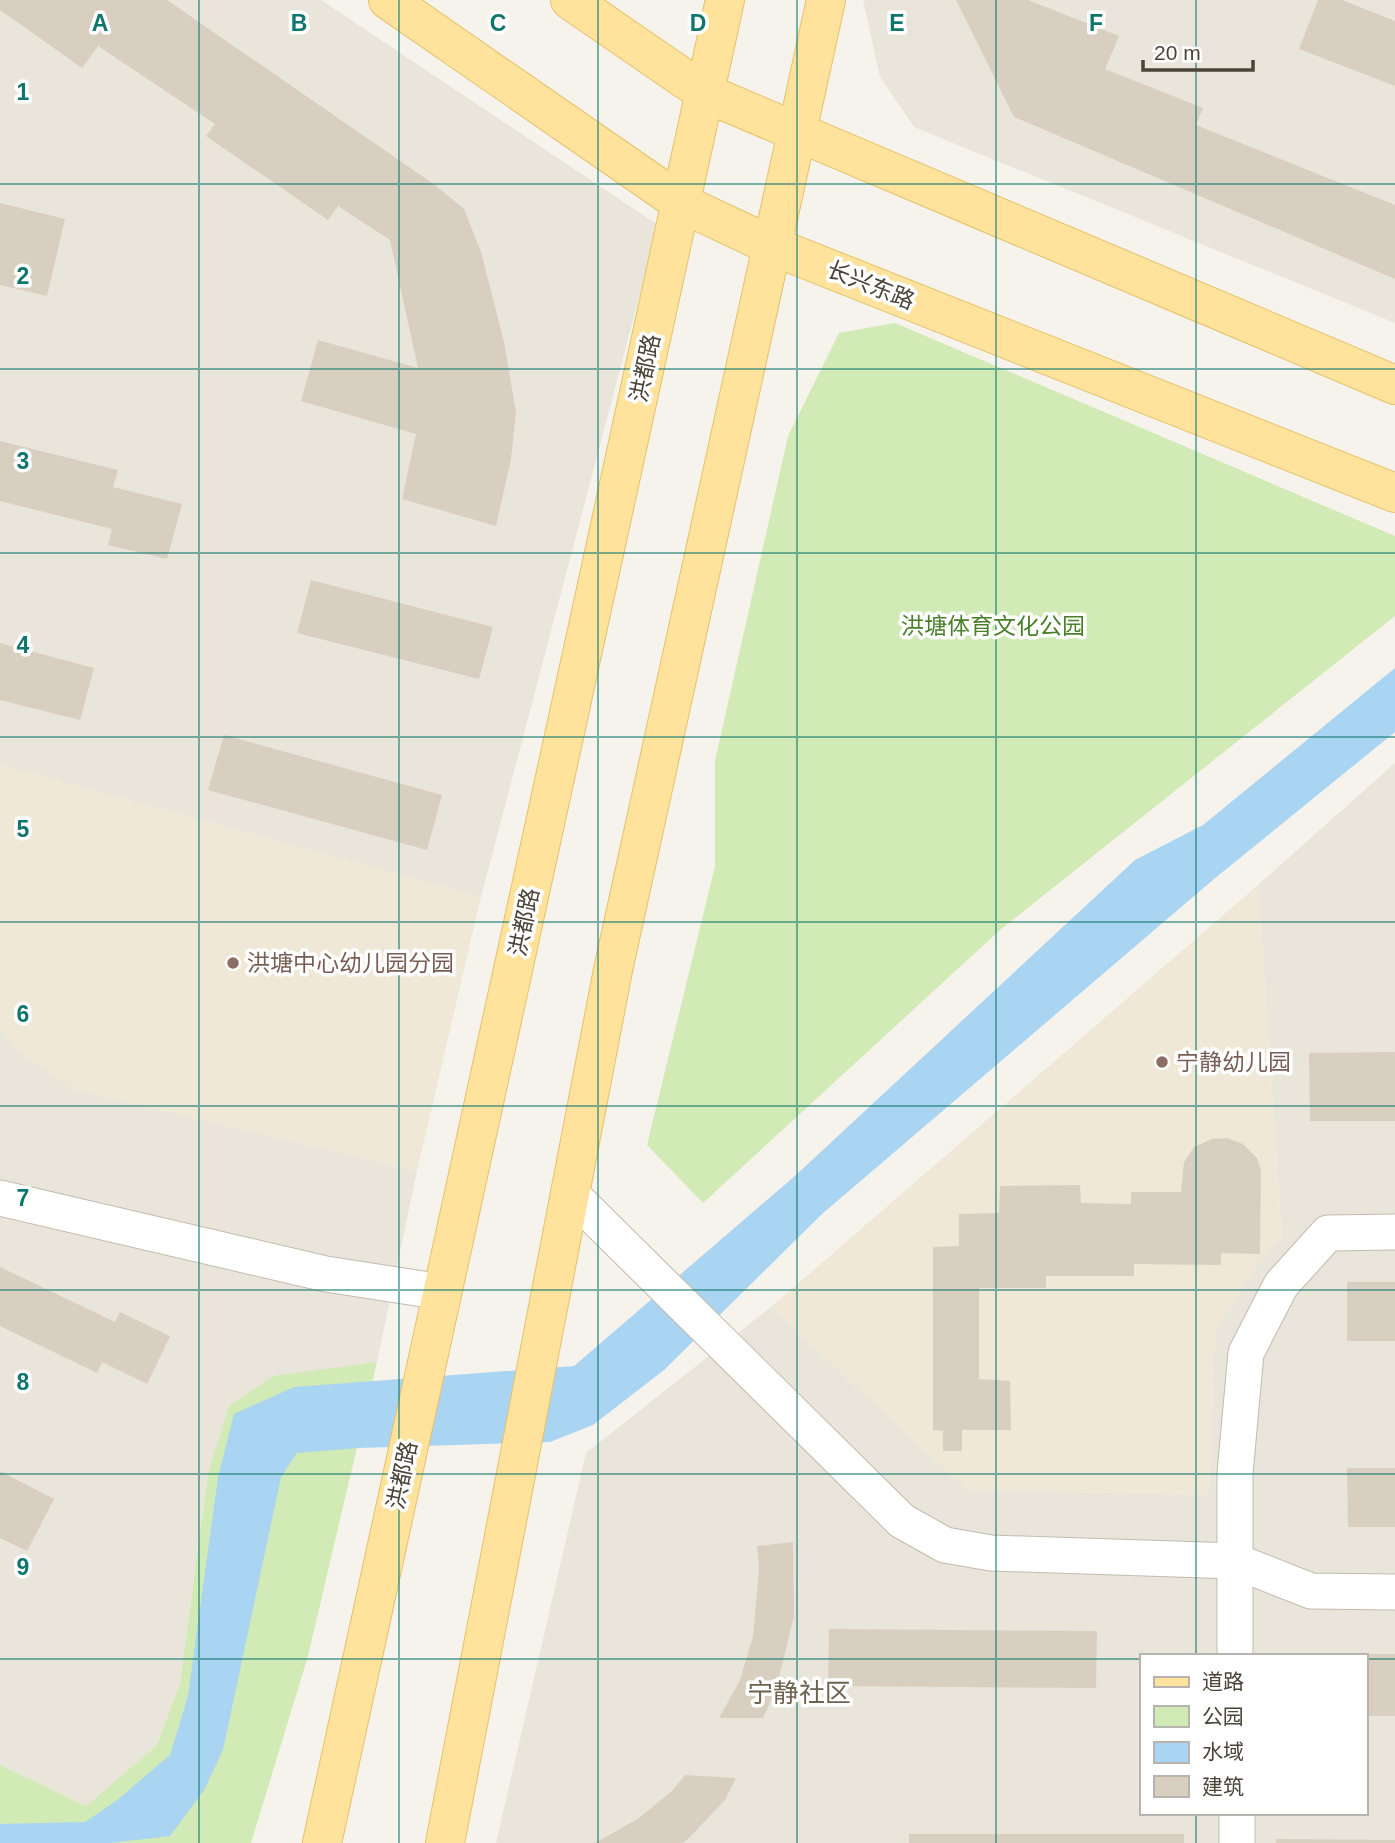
<svg xmlns="http://www.w3.org/2000/svg" width="1395" height="1843" font-family="Arial,'Noto Sans SC',sans-serif">
	<style>
		.residential { fill: #eae5da; fill-rule: evenodd }
		.education { fill: #efe8d6 }
		.green { fill: #d2eab5 }
		.water { fill: #a9d4f2 }
		.building { fill: #d8cfc1 }
		.lines { fill: none; stroke-linecap: round; stroke-linejoin: round }
		.minor-casing { stroke: #c2bbae; stroke-width: 37 }
		.major-casing { stroke: #e6c16a; stroke-width: 40 }
		.minor { stroke: #fff; stroke-width: 35 }
		.major { stroke: #ffe39c; stroke-width: 38 }
		.grid { fill: none; stroke: #0f766e; stroke-width: 2; stroke-opacity: 0.55 }
		.education-dot { fill: #8d6e63; stroke: #fff; stroke-width: 2.5 }
		.labels { text-anchor: middle; stroke-width: 7; stroke-linejoin: round; paint-order: stroke }
		.street-label { font-size: 23px; fill: #4b4439; stroke: #fff }
		.park-label { font-size: 23px; fill: #4a7f2a; stroke: #fff }
		.education-label { font-size: 23px; fill: #785e54; stroke: #fff; text-anchor: start }
		.quarter-label { font-size: 26px; fill: #6e6250; stroke: #fff }
		.grid-label { font-size: 23px; text-anchor: middle; font-weight: bold; fill: #0f766e; stroke: #fff; stroke-width: 7; stroke-linejoin: round; paint-order: stroke }
	</style>
	<rect width="100%" height="100%" fill="#f6f3ec"/>
	<g class="residential">
		<path d="M0,0H321L658,225L481,897L0,765Z"/>
		<path d="M863,0H1395V323L914,127L880,77Z"/>
		<path d="M1395,763V1843H496L586,1453L771,1307L968,1490L1209,1495L1215,1331L1259,1263L1282,1238L1258,885ZM1141,1656H1365V1813H1141Z"/>
		<path d="M0,1028L18,1050L73,1089L417,1171L377,1362L358,1366L208,1473L180,1683L157,1745L86,1806L0,1765Z"/>
	</g>
	<g class="education">
		<path d="M0,765L481,897L417,1171L73,1089L18,1050L0,1028Z"/>
		<path d="M1258,885L1282,1238L1259,1263L1215,1331L1209,1495L968,1490L771,1307Z"/>
	</g>
	<g class="green">
		<path d="M895,323L1395,536V616L1000,930L703,1203L647,1145L715,866V761L788,436L839,333Z"/>
		<path d="M377,1362L308,1656L251,1843H0V1765L86,1806L157,1745L180,1683L208,1473L229,1406L273,1376Z"/>
	</g>
	<path class="water" d="M1395,668V732L1214,879L822,1214L664,1370L593,1425L550,1442L359,1448L297,1453L281,1477L223,1750L204,1790L170,1836L110,1843H0V1824L85,1822L116,1801L170,1755L188,1696L218,1477L234,1414L294,1387L574,1366L796,1175L1135,860L1203,825Z"/>
	<g class="building">
		<path d="M0,0H167L435,185L464,209L481,252L504,342L516,412L511,459L496,526L402,499L416,434L301,401L318,340L418,368L390,240L338,206L328,220L206,136L215,124L98,46L82,68L0,10Z"/>
		<path d="M956,0H1028L1119,36L1105,69L1203,108L1196,125L1395,205V279L1014,117Z"/>
		<path d="M1318,0H1342L1395,21V86L1299,49Z"/>
		<path d="M0,203L65,219L47,296L0,285Z"/>
		<path d="M0,441L118,470L113,487L182,504L167,559L108,545L112,529L0,501Z"/>
		<path d="M311,580L493,627L479,679L297,633Z"/>
		<path d="M0,643L94,668L80,720L0,700Z"/>
		<path d="M224,735L442,795L427,850L208,790Z"/>
		<path d="M1395,1052V1121H1310L1309,1053Z"/>
		<path d="M1227,1138L1243,1144L1257,1158L1261,1170L1260,1254L1221,1253V1265L1134,1264V1276H1046V1288H979V1379L1010,1381L1011,1430H962V1451H943V1431L933,1430V1247L959,1246V1214L999,1213L1000,1186L1080,1185L1081,1203L1131,1204V1192H1181L1184,1162L1194,1147L1212,1139Z"/>
		<path d="M0,1267L115,1322L120,1312L170,1336L147,1384L102,1362L97,1373L0,1326Z"/>
		<rect x="1347" y="1282" width="48" height="59"/>
		<path d="M1347,1468H1395V1527H1348Z"/>
		<path d="M0,1471L54,1499L27,1551L0,1538Z"/>
		<path d="M793,1542L794,1616L776,1689L763,1718H719L740,1680L753,1636L759,1569L757,1546Z"/>
		<path d="M829,1629L1097,1631L1096,1688L828,1686Z"/>
		<rect x="1365" y="1654" width="30" height="62"/>
		<path d="M685,1775L736,1778L725,1800L688,1839L683,1843H595L639,1818L672,1791Z"/>
		<rect x="909" y="1834" width="275" height="9"/>
		<path d="M1276,1839L1395,1840V1843H1276Z"/>
	</g>
	<g class="lines">
		<defs>
			<g id="minor">
				<path d="M569,1192L902,1521L945,1545L991,1553L1235,1561L1311,1591L1395,1592"/>
				<path d="M0,1198L326,1274L442,1292"/>
				<path d="M1235,1656V1473L1246,1353L1281,1285L1328,1233L1395,1232"/>
				<path d="M1237,1813V1843"/>
			</g>
			<g id="major">
				<path d="M388,0L681,203L772,246L1395,493"/>
				<path d="M570,0L705,93L1395,385"/>
				<path d="M322,1843L725,0"/>
				<path d="M445,1843L613,970L826,0"/>
			</g>
		</defs>
		<use href="#minor" class="minor-casing"/>
		<use href="#major" class="major-casing"/>
		<use href="#minor" class="minor"/>
		<use href="#major" class="major"/>
	</g>
	<path class="grid" d="M199,0V1843M399,0V1843M598,0V1843M797,0V1843M996,0V1843M1196,0V1656M0,184H1395M0,369H1395M0,553H1395M0,737H1395M0,922H1395M0,1106H1395M0,1290H1395M0,1474H1395M0,1659H1141M1365,1659H1395M1196,1813V1843"/>
	<g class="education-dot">
		<circle cx="233" cy="963" r="7"/>
		<circle cx="1162" cy="1062" r="7"/>
	</g>
	<g class="labels">
		<g class="street-label">
			<text transform="translate(871 285) rotate(22)" y="8">长兴东路</text>
			<text transform="translate(645 368) rotate(-78)" y="8">洪都路</text>
			<text transform="translate(524 922) rotate(-78)" y="8">洪都路</text>
			<text transform="translate(402 1475) rotate(-78)" y="8">洪都路</text>
		</g>
		<g class="park-label">
			<text x="993" y="634">洪塘体育文化公园</text>
		</g>
		<g class="education-label">
			<text x="247" y="971">洪塘中心幼儿园分园</text>
			<text x="1176" y="1070">宁静幼儿园</text>
		</g>
		<g class="quarter-label">
			<text x="799" y="1702">宁静社区</text>
		</g>
	</g>
	<g class="grid-label">
		<text x="100" y="31">A</text>
		<text x="299" y="31">B</text>
		<text x="498" y="31">C</text>
		<text x="698" y="31">D</text>
		<text x="897" y="31">E</text>
		<text x="1096" y="31">F</text>
		<text x="23" y="100">1</text>
		<text x="23" y="284">2</text>
		<text x="23" y="469">3</text>
		<text x="23" y="653">4</text>
		<text x="23" y="837">5</text>
		<text x="23" y="1022">6</text>
		<text x="23" y="1206">7</text>
		<text x="23" y="1390">8</text>
		<text x="23" y="1575">9</text>
	</g>
	<rect x="1140" y="1654" width="228" height="161" fill="#ffffff" stroke="#b7b4b0" stroke-width="2"/>
	<rect x="1154" y="1677" width="35" height="10" fill="#ffe39c" stroke="#b7b4b0" stroke-width="2"/>
	<text x="1202" y="1689" font-size="21" fill="#4b4439">道路</text>
	<rect x="1154" y="1706" width="35" height="21" fill="#d2eab5" stroke="#b7b4b0" stroke-width="2"/>
	<text x="1202" y="1724" font-size="21" fill="#4b4439">公园</text>
	<rect x="1154" y="1742" width="35" height="21" fill="#a9d4f2" stroke="#b7b4b0" stroke-width="2"/>
	<text x="1202" y="1759" font-size="21" fill="#4b4439">水域</text>
	<rect x="1154" y="1776" width="35" height="21" fill="#d8cfc1" stroke="#b7b4b0" stroke-width="2"/>
	<text x="1202" y="1794" font-size="21" fill="#4b4439">建筑</text>
	<path d="M1143 60v10h110v-10" fill="none" stroke="#4b4439" stroke-width="3.5"/>
	<text x="1154" y="60" font-size="21" fill="#4b4439" stroke="#ffffff" stroke-width="5" paint-order="stroke">20 m</text>
</svg>
